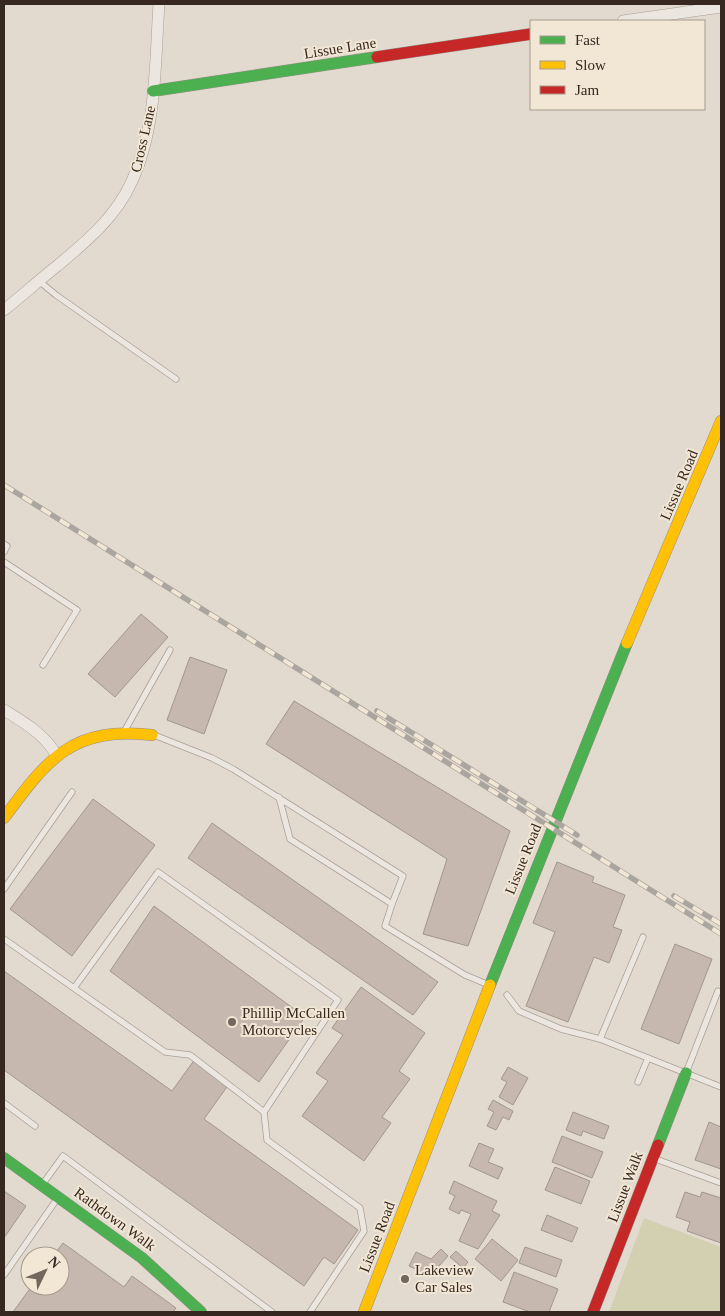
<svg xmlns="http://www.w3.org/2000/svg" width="725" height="1316" font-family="Georgia,serif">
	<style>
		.green { fill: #d3d0b2 }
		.building { fill: #c6b8af; stroke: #a2968e }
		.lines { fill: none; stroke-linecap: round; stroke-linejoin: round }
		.lane-casing { stroke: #a8a097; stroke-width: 7 }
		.street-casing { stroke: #a8a097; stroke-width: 12 }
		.fast-casing { stroke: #978f87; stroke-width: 12 }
		.slow-casing { stroke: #978f87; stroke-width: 12 }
		.jam-casing { stroke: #978f87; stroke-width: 12 }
		.lane { stroke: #ebe6df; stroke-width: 5.5 }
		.street { stroke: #ebe6df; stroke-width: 11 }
		.fast { stroke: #4caf50; stroke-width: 11 }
		.slow { stroke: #ffc107; stroke-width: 11 }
		.jam { stroke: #c62828; stroke-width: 11 }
		.rail-casing { stroke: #aba59f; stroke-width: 5.5 }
		.rail { stroke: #f2e6d5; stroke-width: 4; stroke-dasharray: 11; stroke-linecap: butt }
		.poi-dot { fill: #72665d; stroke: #f2e6d5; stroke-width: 2 }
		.labels { text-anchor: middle; stroke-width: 4; stroke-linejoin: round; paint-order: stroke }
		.street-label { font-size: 15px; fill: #362820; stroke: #f2e6d5 }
		.poi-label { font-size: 15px; fill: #362820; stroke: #f2e6d5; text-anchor: start }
	</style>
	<rect width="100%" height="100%" fill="#e2dace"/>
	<path class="green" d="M644,1218L721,1247V1312H609Z"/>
	<g class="building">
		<path d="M141,614L168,637L115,697L88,674Z"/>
		<path d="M190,657L227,670L204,734L167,720Z"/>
		<path d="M294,701L510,831L468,946L423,934L447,859L266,744Z"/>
		<path d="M93,799L155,845L72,956L10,909Z"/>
		<path d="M212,823L438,982L413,1015L188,858Z"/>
		<path d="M557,862L594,877L592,882L625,895L613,927L622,930L609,963L594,957L568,1022L526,1006L555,932L533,923Z"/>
		<path d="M154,906L305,1017L259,1082L110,971Z"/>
		<path d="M675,944L712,959L679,1044L641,1029Z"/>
		<path d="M4,971L172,1091L195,1059L229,1084L204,1119L358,1230L334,1264L324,1257L304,1286L4,1070Z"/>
		<path d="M361,987L425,1033L399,1071L410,1079L382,1117L391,1123L364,1161L302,1116L328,1081L316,1073L343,1035L332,1028Z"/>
		<path d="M508,1067L528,1078L513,1105L499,1097L507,1082L501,1079Z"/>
		<path d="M493,1100L513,1111L509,1120L503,1117L496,1130L487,1126L494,1112L488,1109Z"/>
		<path d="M573,1112L609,1126L604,1139L583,1131L581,1136L566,1130Z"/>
		<path d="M709,1122L721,1127V1169L695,1160Z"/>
		<path d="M562,1136L603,1152L592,1178L552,1162Z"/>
		<path d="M479,1143L494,1149L488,1162L503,1168L498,1179L469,1166Z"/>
		<path d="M555,1167L590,1181L581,1204L545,1190Z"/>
		<path d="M454,1181L497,1201L492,1211L500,1215L478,1249L459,1241L471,1214L461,1210L459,1214L449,1209L455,1196L449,1193Z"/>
		<path d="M4,1191L26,1206L4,1238Z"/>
		<path d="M685,1192L700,1197L702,1192L721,1198V1243L687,1231L690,1222L676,1217Z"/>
		<path d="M547,1215L578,1228L572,1242L541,1230Z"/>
		<path d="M492,1239L518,1260L501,1281L475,1259Z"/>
		<path d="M63,1243L124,1287L132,1276L176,1308L173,1312H13L32,1286H60V1256H53Z"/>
		<path d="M525,1247L562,1260L556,1277L519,1263Z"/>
		<path d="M441,1249L448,1256L439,1266L434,1277L409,1266L416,1252L431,1259Z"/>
		<path d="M456,1251L468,1262L463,1268L450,1257Z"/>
		<path d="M514,1272L558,1289L549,1312H530L503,1302Z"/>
	</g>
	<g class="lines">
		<defs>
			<g id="lane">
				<path d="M39,281L56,295L176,379"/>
				<path d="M4,544L7,546L4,552"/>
				<path d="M4,562L77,610L43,665"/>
				<path d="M125,730L170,650"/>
				<path d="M154,735L212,758L233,769L403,876L392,904L290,839L279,797"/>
				<path d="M4,889L72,792"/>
				<path d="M392,904L385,926L465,975L489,985"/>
				<path d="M4,939L165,1052L190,1055L264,1112L338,1000L158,872L74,988"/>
				<path d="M507,995L519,1011L561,1029L600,1039L721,1087"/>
				<path d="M600,1039L643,937"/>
				<path d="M686,1073L718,991"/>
				<path d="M638,1082L648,1058"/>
				<path d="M4,1103L35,1126"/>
				<path d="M264,1112L267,1140L360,1208L364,1231L310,1312"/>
				<path d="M653,1158L721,1183"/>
				<path d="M42,1185L63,1156L272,1312"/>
				<path d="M4,1275L57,1199"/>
			</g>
			<g id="street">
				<path d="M623,21L721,7"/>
				<path d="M4,310C22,296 39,280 57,266C87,241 116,217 132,181C157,127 155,61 159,4"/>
				<path d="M4,710C22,721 46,735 56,755"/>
			</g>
			<g id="fast">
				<path d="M153,91L377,57"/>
				<path d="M490,985L627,643"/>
				<path d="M658,1145L686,1073"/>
				<path d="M4,1158L142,1258L201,1312"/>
			</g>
			<g id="slow">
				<path d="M627,643L721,421"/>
				<path d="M4,818C48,758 73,726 152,735"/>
				<path d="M364,1312L490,985"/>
			</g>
			<g id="jam">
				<path d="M377,57L531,34"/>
				<path d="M593,1312L658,1145"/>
			</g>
		</defs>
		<use href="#lane" class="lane-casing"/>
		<use href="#street" class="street-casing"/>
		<use href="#fast" class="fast-casing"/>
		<use href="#slow" class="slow-casing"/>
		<use href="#jam" class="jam-casing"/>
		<use href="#lane" class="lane"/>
		<use href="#street" class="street"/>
		<use href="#fast" class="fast"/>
		<use href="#slow" class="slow"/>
		<use href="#jam" class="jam"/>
		<defs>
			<g id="rail">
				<path d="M4,485L721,934"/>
				<path d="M377,711L577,835"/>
				<path d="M674,896L721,924"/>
			</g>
		</defs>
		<use href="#rail" class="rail-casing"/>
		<use href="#rail" class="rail"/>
	</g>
	<g class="poi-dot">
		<circle cx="232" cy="1022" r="5"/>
		<circle cx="405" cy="1279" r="5"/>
	</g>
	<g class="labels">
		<g class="street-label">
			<text transform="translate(340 48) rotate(-9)" y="5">Lissue Lane</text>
			<text transform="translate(143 139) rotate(-77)" y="5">Cross Lane</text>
			<text transform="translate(679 485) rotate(-67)" y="5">Lissue Road</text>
			<text transform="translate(523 859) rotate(-68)" y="5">Lissue Road</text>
			<text transform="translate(625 1187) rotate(-69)" y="5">Lissue Walk</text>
			<text transform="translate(115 1219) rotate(36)" y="5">Rathdown Walk</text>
			<text transform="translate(377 1237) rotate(-69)" y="5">Lissue Road</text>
		</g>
		<g class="poi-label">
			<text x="242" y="1018">Phillip McCallen<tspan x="242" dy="17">Motorcycles</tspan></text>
			<text x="415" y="1275">Lakeview<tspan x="415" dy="17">Car Sales</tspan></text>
		</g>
	</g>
	<rect width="725" height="1316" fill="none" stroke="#362820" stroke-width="10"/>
	<rect x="530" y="20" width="175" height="90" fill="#f2e6d5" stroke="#a79a8d"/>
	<rect x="540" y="36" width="25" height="8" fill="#4caf50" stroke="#a79a8d"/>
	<text x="575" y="45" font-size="15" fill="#362820">Fast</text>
	<rect x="540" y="61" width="25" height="8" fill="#ffc107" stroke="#a79a8d"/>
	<text x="575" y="70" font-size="15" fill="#362820">Slow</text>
	<rect x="540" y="86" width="25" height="8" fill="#c62828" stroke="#a79a8d"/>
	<text x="575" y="95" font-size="15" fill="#362820">Jam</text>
	<g transform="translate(45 1271) rotate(47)"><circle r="24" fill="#f2e6d5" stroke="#a79a8d"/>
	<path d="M0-4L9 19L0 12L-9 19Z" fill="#72665d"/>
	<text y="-8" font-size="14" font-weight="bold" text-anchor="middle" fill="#362820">N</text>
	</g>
</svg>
